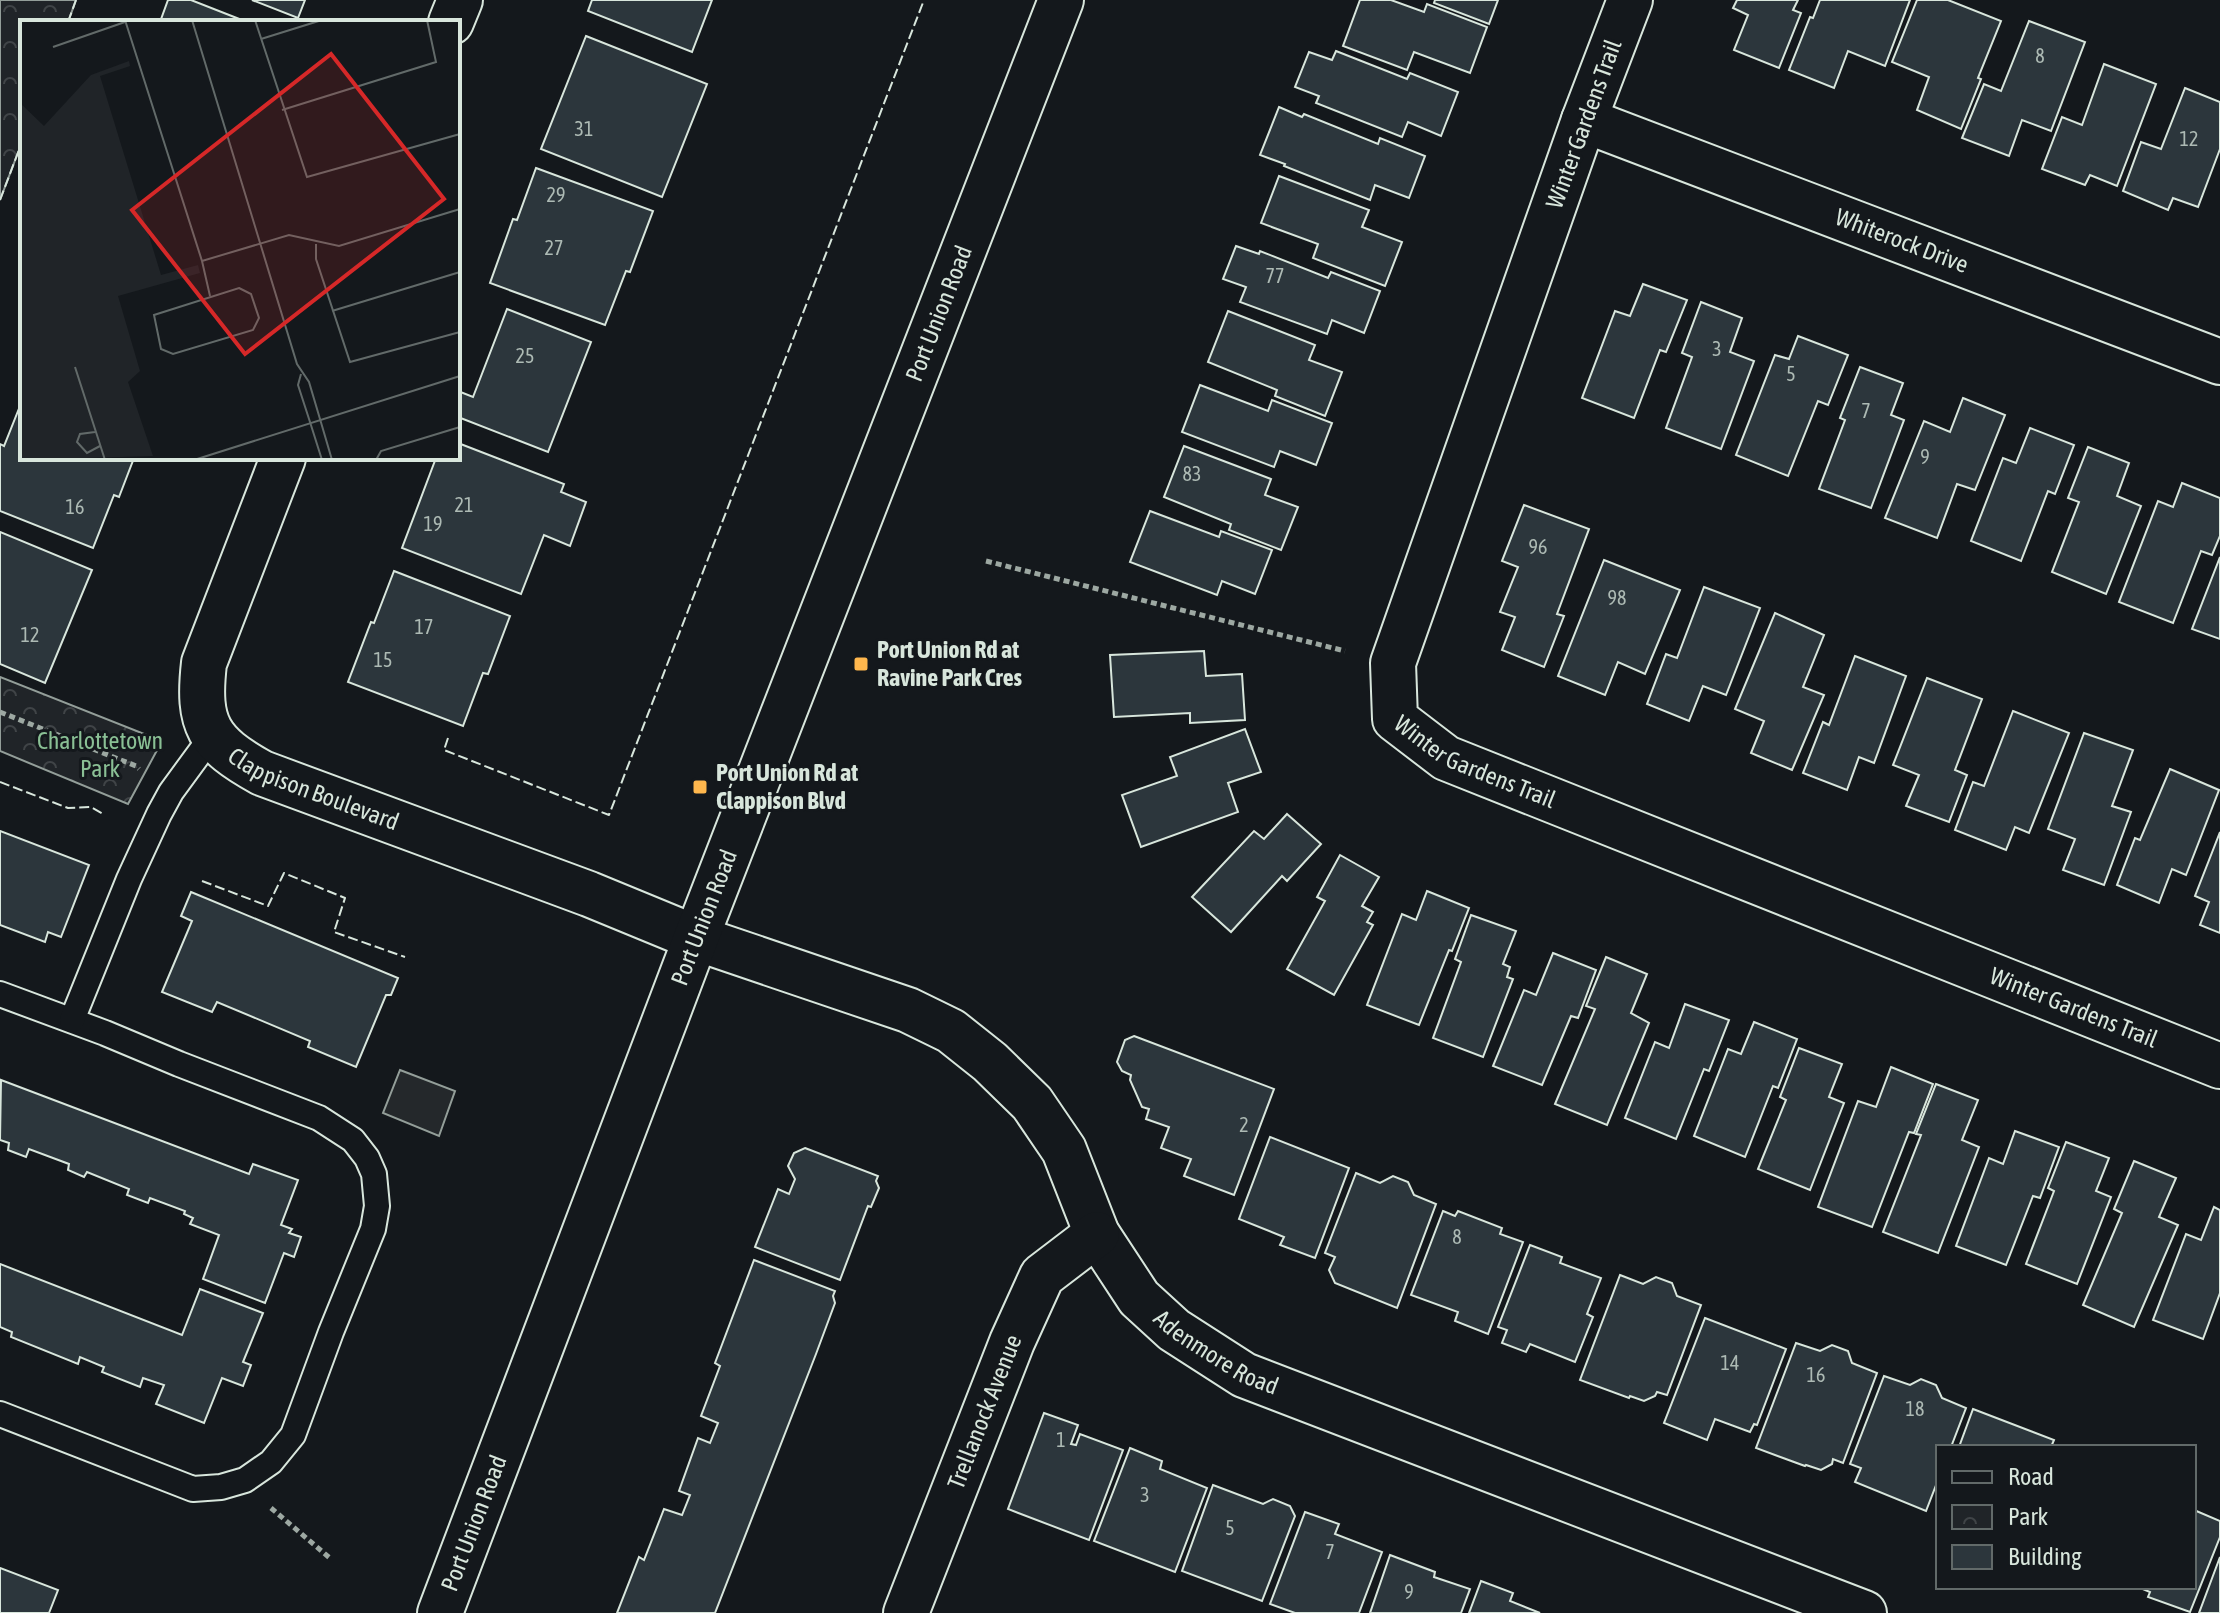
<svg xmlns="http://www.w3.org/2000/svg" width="2220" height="1613" font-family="'Asap Condensed',sans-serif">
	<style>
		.park { fill: url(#park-crowns); stroke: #939e99; stroke-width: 2 }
		.parking { fill: #24282b; stroke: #939e99; stroke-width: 2 }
		.building { fill: #2c363c; stroke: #d8e6dc; stroke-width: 2 }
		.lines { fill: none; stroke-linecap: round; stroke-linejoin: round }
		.lane-casing { stroke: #d8e6dc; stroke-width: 28 }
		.street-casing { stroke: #d8e6dc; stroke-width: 48 }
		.secondary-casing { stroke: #d8e6dc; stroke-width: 48 }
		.path { stroke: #9da8a2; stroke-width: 5; stroke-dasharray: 6 4; stroke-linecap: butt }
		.lane { stroke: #14181c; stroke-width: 24 }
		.street { stroke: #14181c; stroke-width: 44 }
		.secondary { stroke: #14181c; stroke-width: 44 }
		.fence { stroke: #d8e6dc; stroke-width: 2; stroke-dasharray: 10 4; stroke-linecap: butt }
		.poi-dot { fill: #ffb74d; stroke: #14181c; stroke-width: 3 }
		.labels { text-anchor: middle; stroke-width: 6; stroke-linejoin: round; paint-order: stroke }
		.number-label { font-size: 20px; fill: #adbab4 }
		.street-label { font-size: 24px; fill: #d8e6dc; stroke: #14181c }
		.poi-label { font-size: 24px; font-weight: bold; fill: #d8e6dc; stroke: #14181c; text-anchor: start }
		.park-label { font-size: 24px; fill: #8ac095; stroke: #14181c }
		.inset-road { fill: none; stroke: #626a69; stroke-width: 2 }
		.view { fill: #d62828; fill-opacity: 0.15; stroke: #d62828; stroke-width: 4 }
		.inset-edge { fill: none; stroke: #d8e6dc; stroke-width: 4 }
	</style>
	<defs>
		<pattern id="park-crowns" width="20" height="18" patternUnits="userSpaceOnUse" patternTransform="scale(2)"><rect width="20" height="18" fill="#202428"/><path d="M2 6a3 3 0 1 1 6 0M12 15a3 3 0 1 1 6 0" fill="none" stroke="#404447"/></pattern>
	</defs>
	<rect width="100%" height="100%" fill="#14181c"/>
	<g class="park">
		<path d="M0,0H76L68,22H22V142L0,200Z"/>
		<path d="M0,677L162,741L128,804L0,751Z"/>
	</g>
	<path class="parking" d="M400,1070L455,1091L439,1136L383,1113Z"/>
	<g class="building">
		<path d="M168,0H191L247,22H160Z"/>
		<path d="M252,0H305L298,18Z"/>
		<path d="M592,0H712L692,52L588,11Z"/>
		<path d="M1360,0H1391L1424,12L1427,4L1487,27L1470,73L1414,52L1407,70L1343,46Z"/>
		<path d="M1435,0H1498L1489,24L1434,3Z"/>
		<path d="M1737,0H1798L1793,10L1801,13L1779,68L1734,50L1748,15L1733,8Z"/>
		<path d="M1820,0H1910L1885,66L1848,51L1834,88L1789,70L1810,17L1813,18Z"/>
		<path d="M1917,0H1948L2001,21L1978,78L1981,79L1961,129L1917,110L1929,77L1892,62Z"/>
		<path d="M2029,21L2085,42L2051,131L2022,120L2009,156L1962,138L1984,84L2001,91Z"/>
		<path d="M586,36L707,84L662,197L541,149Z"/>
		<path d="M1336,51L1407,79L1410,73L1458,92L1441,136L1408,122L1402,137L1316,103L1319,96L1295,87L1309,52L1332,60Z"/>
		<path d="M2104,64L2156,84L2117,186L2090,175L2085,185L2042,169L2062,117L2082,125Z"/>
		<path d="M2185,88L2220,102V149L2198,207L2173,198L2168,210L2123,191L2141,142L2161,149Z"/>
		<path d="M1279,107L1302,117L1304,114L1378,144L1380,138L1425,156L1409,198L1375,185L1370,200L1284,166L1285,164L1260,155Z"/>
		<path d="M536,168L653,211L630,272L626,271L605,325L490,283L513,219L517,220Z"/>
		<path d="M1279,176L1369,210L1362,227L1402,242L1385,286L1313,258L1318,244L1261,223Z"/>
		<path d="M1236,246L1259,254L1260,251L1328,278L1331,272L1380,291L1364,333L1332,320L1327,334L1240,302L1246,287L1223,279Z"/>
		<path d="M1643,284L1687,300L1666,352L1660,350L1634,418L1582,398L1615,311L1630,316Z"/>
		<path d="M1701,302L1742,318L1730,352L1754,361L1721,449L1666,428L1692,357L1682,353Z"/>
		<path d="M507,309L591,342L548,452L458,417V391L473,397Z"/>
		<path d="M1228,311L1315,345L1309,360L1342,372L1325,416L1275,396L1277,390L1208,362Z"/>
		<path d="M1798,336L1848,355L1828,405L1818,401L1788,476L1736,455L1775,355L1789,359Z"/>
		<path d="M1860,367L1903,383L1891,415L1904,420L1871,508L1819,489L1845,420L1840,418Z"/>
		<path d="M1200,385L1268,411L1272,400L1332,423L1316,465L1280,451L1274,467L1182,432Z"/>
		<path d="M1963,398L2005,415L1975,490L1957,484L1937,538L1885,518L1924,421L1950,432Z"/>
		<path d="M22,401V458H134L119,497L114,495L93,548L0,511V444L4,446Z"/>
		<path d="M2030,428L2074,445L2055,494L2048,491L2021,561L1971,541L2003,458L2016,463Z"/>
		<path d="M458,443L564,484L561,492L586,502L570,546L544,535L521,594L402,548L436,458H458Z"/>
		<path d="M1184,446L1271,479L1265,495L1298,507L1281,550L1229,530L1231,524L1164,497Z"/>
		<path d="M2088,447L2129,463L2117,496L2141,506L2106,594L2052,572L2079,502L2068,498Z"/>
		<path d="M2182,483L2220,498V536L2212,555L2201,551L2173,623L2119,602L2158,501L2173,507Z"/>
		<path d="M1524,505L1589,529L1557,614L1564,616L1544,667L1502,650L1515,617L1500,612L1518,567L1502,561Z"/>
		<path d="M1150,511L1219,537L1221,531L1272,550L1255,594L1222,581L1217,595L1130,562Z"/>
		<path d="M0,532L92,570L45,683L0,664Z"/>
		<path d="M2220,557V639L2192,629Z"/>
		<path d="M1604,560L1680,590L1645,674L1618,662L1605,695L1558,676Z"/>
		<path d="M394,571L510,616L488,674L483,673L463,726L348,682L371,622L374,623Z"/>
		<path d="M1704,587L1760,608L1726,695L1703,686L1689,721L1647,704L1666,654L1677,658Z"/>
		<path d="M1775,613L1824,635L1803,687L1824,695L1792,770L1751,753L1764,721L1735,709Z"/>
		<path d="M1204,651L1206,676L1242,674L1245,720L1190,723V713L1114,717L1110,655Z"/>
		<path d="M1855,656L1906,676L1874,763L1859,757L1847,790L1803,773L1823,722L1829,725Z"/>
		<path d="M1927,678L1982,699L1955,770L1967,775L1949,822L1906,806L1919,775L1893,765Z"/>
		<path d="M2013,711L2069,733L2029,833L2015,827L2006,850L1955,830L1973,782L1984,786Z"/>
		<path d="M1245,729L1261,772L1228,783L1238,812L1141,847L1122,795L1177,776L1170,757Z"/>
		<path d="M2084,733L2133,750L2112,806L2131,812L2104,885L2063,870L2075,839L2048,829Z"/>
		<path d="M2170,769L2219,790L2186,875L2172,869L2159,903L2117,885L2135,838L2140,840Z"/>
		<path d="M1287,814L1321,844L1287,881L1282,876L1231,932L1192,897L1254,831L1264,839Z"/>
		<path d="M0,831L89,865L61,937L48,932L45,942L0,925Z"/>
		<path d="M2220,832V933L2200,925L2209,902L2195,896Z"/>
		<path d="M1340,855L1379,877L1362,906L1373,912L1367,922L1373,925L1334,995L1287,969L1325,901L1317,897Z"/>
		<path d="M1427,891L1469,908L1452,951L1449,950L1419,1025L1367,1005L1402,914L1416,920Z"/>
		<path d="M191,892L398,978L391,995H386L356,1067L308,1047L310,1041L217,1002L212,1012L162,992L192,921L181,916Z"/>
		<path d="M1471,915L1516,931L1503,964L1510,967L1507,977L1513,979L1483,1057L1433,1038L1461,962L1455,959Z"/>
		<path d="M1553,953L1596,970L1578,1018L1571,1016L1542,1085L1493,1066L1524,990L1536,995Z"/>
		<path d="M1606,957L1647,974L1631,1013L1649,1023L1607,1125L1555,1104L1595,1009L1586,1006Z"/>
		<path d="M1685,1004L1729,1020L1709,1071L1704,1069L1676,1139L1625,1118L1655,1042L1669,1048Z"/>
		<path d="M1754,1022L1797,1039L1778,1088L1773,1086L1745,1157L1694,1136L1728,1049L1741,1054Z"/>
		<path d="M1134,1036L1274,1089L1234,1195L1184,1176L1191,1159L1161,1148L1169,1127L1146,1119L1149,1109L1142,1107L1130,1080L1131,1075L1122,1071L1117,1062L1125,1040Z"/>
		<path d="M1799,1048L1842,1064L1829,1097L1844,1103L1810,1190L1758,1169L1786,1100L1780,1097Z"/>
		<path d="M1891,1067L1933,1084L1914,1133L1909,1132L1872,1227L1818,1207L1858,1101L1876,1107Z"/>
		<path d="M1,1080L249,1174L253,1164L298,1180L281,1225L292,1229L289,1233L301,1237L294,1257L284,1253L265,1303L203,1279L219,1235L190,1224L193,1218L184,1214L185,1211L150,1198L148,1203L127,1195L129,1189L87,1172L84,1177L68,1170L69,1164L29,1149L26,1157L8,1150L9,1143L0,1140Z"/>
		<path d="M1936,1084L1978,1100L1962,1140L1979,1147L1938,1253L1883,1232L1921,1135L1916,1134Z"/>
		<path d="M2015,1131L2059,1147L2040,1198L2033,1196L2006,1265L1956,1246L1989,1158L2003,1164Z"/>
		<path d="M1270,1137L1349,1168L1315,1258L1280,1245L1284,1237L1239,1219Z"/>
		<path d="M2066,1142L2109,1158L2096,1191L2111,1197L2077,1284L2026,1264L2054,1191L2048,1188Z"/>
		<path d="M805,1148L878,1176L876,1181L879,1188L871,1207L868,1206L840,1280L755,1247L778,1189L789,1194L795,1179L788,1166L794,1153Z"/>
		<path d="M2134,1161L2176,1178L2159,1217L2178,1225L2134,1327L2083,1305L2122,1213L2114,1209Z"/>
		<path d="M1356,1173L1380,1183L1393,1176L1408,1182L1414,1195L1436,1204L1397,1308L1335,1283L1329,1270L1335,1257L1325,1253Z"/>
		<path d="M2214,1207L2220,1210V1293L2203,1339L2153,1320L2186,1234L2201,1240Z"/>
		<path d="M1443,1211L1455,1216L1458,1211L1502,1228L1500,1234L1523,1242L1488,1334L1455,1321L1458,1312L1411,1295Z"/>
		<path d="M1530,1245L1562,1257L1560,1263L1601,1278L1587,1314L1593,1317L1575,1362L1530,1344L1526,1352L1502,1343L1507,1330L1498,1327Z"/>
		<path d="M754,1260L835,1291L833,1296L835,1303L816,1354L715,1613H617L639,1557L644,1560L664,1509L682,1515L690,1495L679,1491L698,1438L710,1443L718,1423L701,1416L720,1366L715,1363Z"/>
		<path d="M0,1264L182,1335L200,1289L263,1313L243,1362L251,1365L243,1386L222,1378L204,1423L156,1404L164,1385L143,1378L140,1387L102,1372L104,1367L80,1357L78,1364L11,1337L12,1332L0,1327Z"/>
		<path d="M1620,1275L1643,1284L1656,1277L1672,1283L1677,1296L1701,1305L1667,1395L1657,1392L1655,1396L1644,1401L1630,1396L1629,1398L1580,1380Z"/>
		<path d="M1705,1318L1786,1349L1757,1425L1754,1424L1750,1432L1715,1419L1707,1440L1664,1423Z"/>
		<path d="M1796,1343L1820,1351L1832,1345L1848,1351L1852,1363L1877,1373L1843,1463L1833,1459L1832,1464L1821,1470L1806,1465L1805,1466L1756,1448Z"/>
		<path d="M1884,1376L1910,1385L1921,1379L1936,1385L1942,1398L1966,1408L1951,1447H1938V1480L1926,1511L1855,1482L1861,1468L1850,1464Z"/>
		<path d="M1973,1409L2054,1440L2051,1447H1959Z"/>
		<path d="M1044,1413L1078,1425L1071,1444L1076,1445L1080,1434L1123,1450L1089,1540L1008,1509Z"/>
		<path d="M1130,1448L1162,1461L1160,1469L1207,1488L1175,1572L1094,1541Z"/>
		<path d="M1213,1485L1263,1504L1273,1499L1290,1506L1295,1516L1262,1601L1182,1571Z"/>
		<path d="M2194,1510L2220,1521V1537L2190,1612L2148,1597L2150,1592L2138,1587H2194Z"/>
		<path d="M1305,1512L1339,1524L1335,1534L1382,1552L1359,1613H1295L1270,1604Z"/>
		<path d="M1390,1555L1435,1572L1434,1577L1470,1589L1461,1613H1370Z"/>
		<path d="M2220,1557V1613H2199Z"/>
		<path d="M0,1568L58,1590L49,1613H0Z"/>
		<path d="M1481,1581L1513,1593L1510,1601L1540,1613H1469Z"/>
	</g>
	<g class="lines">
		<defs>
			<g id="lane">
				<path d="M0,994L105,1033L179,1064L319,1118L353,1140L367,1158L374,1174L377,1206L373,1229L331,1332L293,1435L271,1462L245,1480L221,1487L193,1489L0,1414"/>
				<path d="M72,1020L129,879L159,814L171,792L212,736"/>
			</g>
			<g id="street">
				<path id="s1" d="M1630,0L1584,120L1393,663L1395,719L1446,758L2220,1066"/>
				<path d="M451,22L460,0"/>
				<path id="s2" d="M1584,120L2220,362"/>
				<path id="s3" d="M283,458L204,663C197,725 208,743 262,773L589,894L696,938L908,1010L951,1031L990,1062L1032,1103L1064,1150L1097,1234L1139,1298L1174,1330L1244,1375L1864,1613"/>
				<path id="s4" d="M906,1613L1012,1342L1042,1276L1097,1234"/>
			</g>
			<g id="secondary">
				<path id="s5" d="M440,1613L696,938L1061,0"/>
			</g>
		</defs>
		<use href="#lane" class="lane-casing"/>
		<use href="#street" class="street-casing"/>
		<use href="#secondary" class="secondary-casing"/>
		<g class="path">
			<path d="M986,561L1345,651"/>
			<path d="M0,712L136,766L139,769"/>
			<path d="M271,1508L331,1559"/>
		</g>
		<use href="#lane" class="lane"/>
		<use href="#street" class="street"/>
		<use href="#secondary" class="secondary"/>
		<g class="fence">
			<path d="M68,22L76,0"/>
			<path d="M0,200L22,142"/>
			<path d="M448,738L444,750L609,815L924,0"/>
			<path d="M0,782L68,808L91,807L105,815"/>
			<path d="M202,881L268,906L284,873L345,898L334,932L405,957"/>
		</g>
	</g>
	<g class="poi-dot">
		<rect x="853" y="656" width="16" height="16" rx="4"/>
		<rect x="692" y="779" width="16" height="16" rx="4"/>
	</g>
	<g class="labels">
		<g class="number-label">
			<text x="2040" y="63">8</text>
			<text x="584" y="136">31</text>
			<text x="2189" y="146">12</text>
			<text x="556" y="202">29</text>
			<text x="554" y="255">27</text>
			<text x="1275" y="283">77</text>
			<text x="1717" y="356">3</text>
			<text x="525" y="363">25</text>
			<text x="1791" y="381">5</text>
			<text x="1866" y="418">7</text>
			<text x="1925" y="464">9</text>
			<text x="1192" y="481">83</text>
			<text x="464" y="512">21</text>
			<text x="75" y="514">16</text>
			<text x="433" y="531">19</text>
			<text x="1538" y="554">96</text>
			<text x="1617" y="605">98</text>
			<text x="424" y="634">17</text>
			<text x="30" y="642">12</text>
			<text x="383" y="667">15</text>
			<text x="1244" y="1132">2</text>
			<text x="1457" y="1244">8</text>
			<text x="1730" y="1370">14</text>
			<text x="1816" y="1382">16</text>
			<text x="1915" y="1416">18</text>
			<text x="1061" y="1447">1</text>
			<text x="1145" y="1502">3</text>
			<text x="1230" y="1535">5</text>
			<text x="1330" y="1559">7</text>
			<text x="1409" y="1599">9</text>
		</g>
		<g class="street-label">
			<text transform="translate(1584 124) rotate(-70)" y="8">Winter Gardens Trail</text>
			<text dy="8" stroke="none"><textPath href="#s2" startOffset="340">Whiterock Drive</textPath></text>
			<text dy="8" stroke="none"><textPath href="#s5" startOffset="1392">Port Union Road</textPath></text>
			<text dy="8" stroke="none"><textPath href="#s1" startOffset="852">Winter Gardens Trail</textPath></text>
			<text dy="8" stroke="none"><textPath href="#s3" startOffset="410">Clappison Boulevard</textPath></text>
			<text dy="8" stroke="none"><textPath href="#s5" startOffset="744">Port Union Road</textPath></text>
			<text dy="8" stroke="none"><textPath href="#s1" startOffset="1500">Winter Gardens Trail</textPath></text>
			<text dy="8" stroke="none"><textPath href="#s3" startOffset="1520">Adenmore Road</textPath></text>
			<text dy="8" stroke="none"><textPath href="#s4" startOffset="216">Trellanock Avenue</textPath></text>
			<text dy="8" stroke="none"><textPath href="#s5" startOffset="96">Port Union Road</textPath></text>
		</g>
		<g class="poi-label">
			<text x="877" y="658">Port Union Rd at<tspan x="877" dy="28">Ravine Park Cres</tspan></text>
			<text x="716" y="781">Port Union Rd at<tspan x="716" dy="28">Clappison Blvd</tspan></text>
		</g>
		<g class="park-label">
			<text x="100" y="749">Charlottetown<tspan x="100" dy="28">Park</tspan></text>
		</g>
	</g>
	<g transform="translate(20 20)">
		<rect width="440" height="440" fill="#14181c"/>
		<path d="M109,41L110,46L80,56L141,255L178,245L180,253L98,276L120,351L108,362L133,436L0,440V83L24,106L71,55Z" fill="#202428"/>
		<path class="inset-road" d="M105,0L182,241L269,215L319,226L440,189M172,0L277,344L289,362L300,399M235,0L287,157L440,114M241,19L302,0M33,27L105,2M262,90L416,42L407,0M296,224V239L330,342L440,312M182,241L190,276M219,268L231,274L239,298L233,310L153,334L141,329L134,295ZM312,291L440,252M55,347L85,440M281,354L278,365L290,402M300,399L312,440M290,402L302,440M75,412L60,414L57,422L67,433L80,426M174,440L440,356M356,440L361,431L440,407"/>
		<path class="view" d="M311,34L424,179L225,334L112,190Z"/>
		<rect width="440" height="440" class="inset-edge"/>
	</g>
	<rect x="1936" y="1445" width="260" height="144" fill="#14181c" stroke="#626a69" stroke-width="2"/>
	<rect x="1952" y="1471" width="40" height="12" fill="#14181c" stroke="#626a69" stroke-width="2"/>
	<text x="2008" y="1485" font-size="24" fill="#d8e6dc">Road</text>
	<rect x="1952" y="1505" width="40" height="24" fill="url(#park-crowns)" stroke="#626a69" stroke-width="2"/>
	<text x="2008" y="1525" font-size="24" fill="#d8e6dc">Park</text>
	<rect x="1952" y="1545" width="40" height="24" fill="#2c363c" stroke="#626a69" stroke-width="2"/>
	<text x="2008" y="1565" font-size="24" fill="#d8e6dc">Building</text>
</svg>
